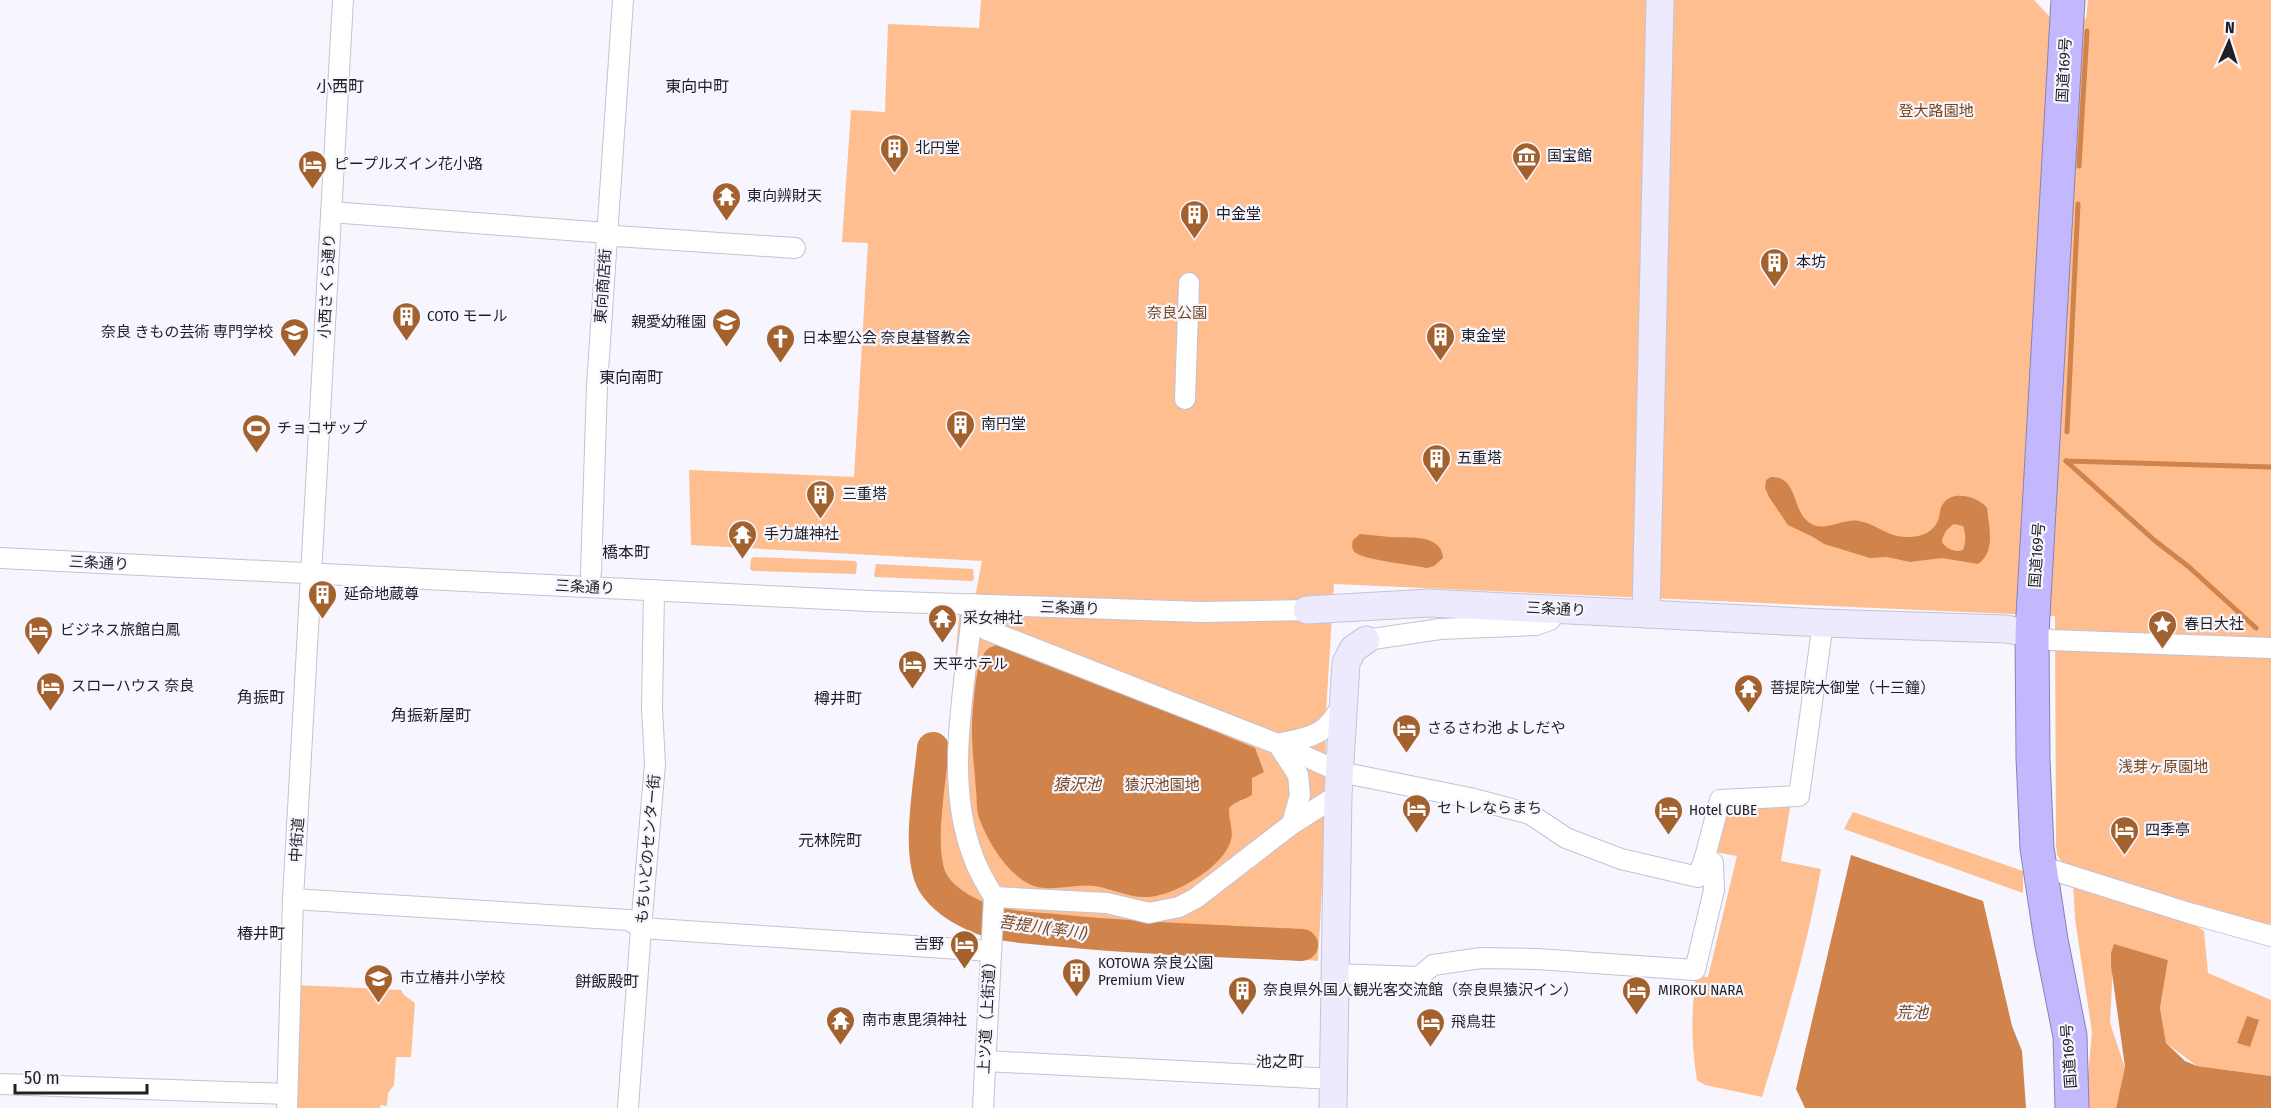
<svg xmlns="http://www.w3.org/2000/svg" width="2271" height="1108" font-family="'Fira Sans Condensed','Noto Sans JP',sans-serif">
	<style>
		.green { fill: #ffbe90 }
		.water { fill: #d0844b; fill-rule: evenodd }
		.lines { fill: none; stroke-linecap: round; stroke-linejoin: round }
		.stream { stroke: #d0844b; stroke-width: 5 }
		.river { stroke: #d0844b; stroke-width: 32 }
		.street-casing { stroke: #c4c2d3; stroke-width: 22 }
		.secondary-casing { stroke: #c4c2d3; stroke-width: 29 }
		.highway-casing { stroke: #8a82b1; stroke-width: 35 }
		.street { stroke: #fff; stroke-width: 20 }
		.secondary { stroke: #edeafe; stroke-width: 27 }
		.highway { stroke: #c3b8fd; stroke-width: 33 }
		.labels { text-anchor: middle; stroke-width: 4.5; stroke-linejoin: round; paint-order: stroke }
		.street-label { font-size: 15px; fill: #201f25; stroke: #f7f6fe }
		.park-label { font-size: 15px; fill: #79461c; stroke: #f7f6fe }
		.poi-label { font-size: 15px; fill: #201f25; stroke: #f7f6fe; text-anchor: start }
		.neighbourhood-label { font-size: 16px; fill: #201f25; stroke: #f7f6fe }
		.water-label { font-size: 16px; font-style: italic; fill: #7b471e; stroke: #f7f6fe }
	</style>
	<rect width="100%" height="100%" fill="#f7f6fe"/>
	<g class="green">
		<path d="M981,0H2034L2050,17L2086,19L2088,0H2271V931L2063,864L2057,855L2056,844L2055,616L1334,584L1326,712L1325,834L1318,961L998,929C963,912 928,899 921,856L929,739L948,743L959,616L976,592L982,561L691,545L689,470L854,477L868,243L842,242L851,110L885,112L888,24L979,28Z"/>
		<path d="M754,557L855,561L857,563L856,574L753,571L750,569L751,559Z"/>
		<path d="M876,564L973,569L974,579L972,581L875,577L874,575Z"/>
		<path d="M1791,802L1781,861L1821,869C1807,947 1785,1022 1762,1097L1705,1085L1697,1080C1691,1041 1691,1015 1696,976L1708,977L1737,856L1715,852L1729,805Z"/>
		<path d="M1853,812L2023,871V893L1844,829Z"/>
		<path d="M2073,882L2186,919L2204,931L2208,973L2271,1000V1076L2197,1066L2166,1043L2160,1008L2168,960L2114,945L2110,1023L2125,1068L2116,1108H2085L2092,1032L2075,919Z"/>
		<path d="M298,985L401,990L404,995L415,1003L411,1057H396L394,1085L388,1093L387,1106L381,1105L380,1108H294Z"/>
	</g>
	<g class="water">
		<path d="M1771,477C1799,477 1791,511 1810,523C1824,533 1843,518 1859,521C1877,524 1887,537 1907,537C1922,537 1935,532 1939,517C1940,513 1940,507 1943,504C1952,489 1979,497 1987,508C1989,527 1996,552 1978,564L1942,558L1910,562L1887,557L1870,558L1824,544L1813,537L1788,525L1769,497L1765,488L1766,480ZM1954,524L1963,526C1966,535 1966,541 1963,550C1955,553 1947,549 1942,542C1943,533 1947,529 1954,524Z"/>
		<path d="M1360,534C1370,535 1380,536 1390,537C1406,538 1442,533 1443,558L1434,566L1427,568C1413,565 1365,560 1356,553C1351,550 1352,544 1353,540Z"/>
		<path d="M1002,643L1255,748L1264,772L1252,778V795C1244,800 1235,801 1229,808C1228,819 1234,830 1231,840C1224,867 1174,896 1148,897C1129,898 1113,889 1095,886C1075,883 1050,893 1031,885C1006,873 988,842 979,818C976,809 977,799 976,790C974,764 970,735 973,708C975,693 976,657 989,648C993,646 998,645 1002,643Z"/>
		<path d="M1851,855L1983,901L2012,1026L2022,1051L2026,1108H1805L1796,1089Z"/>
		<path d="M2114,944L2168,960L2160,1008L2166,1043L2185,1061L2197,1066L2271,1076V1108H2116L2125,1067L2111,966V953Z"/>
		<path d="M2247,1016L2259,1020L2250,1047L2237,1043Z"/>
	</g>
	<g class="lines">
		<g class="stream">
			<path d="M2079,166L2087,31"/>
			<path d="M2067,432L2078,204"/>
			<path d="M2066,461L2154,540L2189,567L2256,628"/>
			<path d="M2066,461L2271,467"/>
		</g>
		<path class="river" d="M933,748C930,783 916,853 933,883C943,899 963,911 980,918C1006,928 1037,928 1065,931C1144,939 1223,941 1302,945"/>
		<defs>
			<g id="street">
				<path d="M331,212L607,233L616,236L795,248"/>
				<path d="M1185,399L1189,283"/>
				<path d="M0,558L869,601L1202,612L1307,610"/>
				<path d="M591,573L597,386L623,0"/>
				<path d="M973,604L987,630L1278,744L1340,772L1470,798L1530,814L1566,838L1621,859L1698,877L1705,857L1720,800L1799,796L1823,623"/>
				<path d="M973,604C966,685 943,777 973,856C978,871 986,884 994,897L983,1108"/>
				<path d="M2032,633L2050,640L2271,648"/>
				<path d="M1366,640L1440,629L1536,625L1550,620L1556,610"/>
				<path d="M1292,824L1338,795"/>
				<path d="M2040,866L2189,913L2271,936"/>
				<path d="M994,897L1107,903L1149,913L1179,907L1196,898L1292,824L1300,795L1298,775L1278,744C1310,737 1327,736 1342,704"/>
				<path d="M293,899L629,920L641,928L990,951"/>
				<path d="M1334,974L1419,977L1433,965L1481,958L1537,959L1695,970L1714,890L1713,863L1705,857"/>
				<path d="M985,1061L1333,1079"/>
				<path d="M0,1084L287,1094"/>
				<path d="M287,1108L293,899L343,0"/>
				<path d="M628,1108L641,928L655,764L652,709L654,590"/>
			</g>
			<g id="secondary">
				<path d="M1307,610L1429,603L1823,623L2005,629L2032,633"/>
				<path d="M1646,614L1660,0"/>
				<path d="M1333,1108L1338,795L1346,663L1353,649L1366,640"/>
			</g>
			<path id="highway" d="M2068,0L2032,633L2033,758L2037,848L2051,940L2070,1036L2072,1108"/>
		</defs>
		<use href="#street" class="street-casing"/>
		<use href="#secondary" class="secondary-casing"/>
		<use href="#highway" class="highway-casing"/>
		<use href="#street" class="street"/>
		<use href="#secondary" class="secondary"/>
		<use href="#highway" class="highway"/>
	</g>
	<defs>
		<symbol id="building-pin" viewBox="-11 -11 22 30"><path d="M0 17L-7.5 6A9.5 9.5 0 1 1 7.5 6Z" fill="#a3612d" stroke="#f7f6fe"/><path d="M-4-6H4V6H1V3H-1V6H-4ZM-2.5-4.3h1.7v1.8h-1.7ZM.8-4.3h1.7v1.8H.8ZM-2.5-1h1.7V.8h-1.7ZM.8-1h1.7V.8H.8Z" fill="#fff"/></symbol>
		<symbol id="museum-pin" viewBox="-11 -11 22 30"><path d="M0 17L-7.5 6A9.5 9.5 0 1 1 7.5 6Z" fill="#a3612d" stroke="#f7f6fe"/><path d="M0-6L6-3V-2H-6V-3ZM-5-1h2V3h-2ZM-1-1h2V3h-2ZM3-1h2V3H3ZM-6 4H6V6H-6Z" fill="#fff"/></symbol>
		<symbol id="hotel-pin" viewBox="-11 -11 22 30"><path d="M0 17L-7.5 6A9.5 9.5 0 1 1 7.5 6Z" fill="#a3612d" stroke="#f7f6fe"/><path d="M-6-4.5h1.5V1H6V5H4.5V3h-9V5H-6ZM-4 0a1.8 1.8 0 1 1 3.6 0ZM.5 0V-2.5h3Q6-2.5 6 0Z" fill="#fff"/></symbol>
		<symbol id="temple-pin" viewBox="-11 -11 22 30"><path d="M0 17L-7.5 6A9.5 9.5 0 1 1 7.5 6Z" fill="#a3612d" stroke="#f7f6fe"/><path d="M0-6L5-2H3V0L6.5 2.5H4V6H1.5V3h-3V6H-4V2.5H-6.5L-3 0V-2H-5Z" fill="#fff"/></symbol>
		<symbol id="school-pin" viewBox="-11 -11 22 30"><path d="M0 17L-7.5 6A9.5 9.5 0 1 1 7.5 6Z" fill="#a3612d" stroke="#f7f6fe"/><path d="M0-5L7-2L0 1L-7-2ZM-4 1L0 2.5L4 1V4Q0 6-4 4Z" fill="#fff"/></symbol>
		<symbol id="church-pin" viewBox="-11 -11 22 30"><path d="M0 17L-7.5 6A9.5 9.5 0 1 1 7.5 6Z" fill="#a3612d" stroke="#f7f6fe"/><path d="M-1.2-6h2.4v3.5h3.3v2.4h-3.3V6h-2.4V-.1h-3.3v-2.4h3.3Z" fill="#fff"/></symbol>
		<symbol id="stadium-pin" viewBox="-11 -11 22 30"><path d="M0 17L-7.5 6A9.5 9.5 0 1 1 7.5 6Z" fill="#a3612d" stroke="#f7f6fe"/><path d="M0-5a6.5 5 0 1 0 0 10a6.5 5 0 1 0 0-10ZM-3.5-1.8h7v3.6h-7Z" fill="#fff"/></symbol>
		<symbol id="sight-pin" viewBox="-11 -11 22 30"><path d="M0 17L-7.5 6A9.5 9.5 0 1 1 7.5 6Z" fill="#a3612d" stroke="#f7f6fe"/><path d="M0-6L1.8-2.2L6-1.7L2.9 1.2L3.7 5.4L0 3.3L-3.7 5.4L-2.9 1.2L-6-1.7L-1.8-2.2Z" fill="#fff"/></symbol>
	</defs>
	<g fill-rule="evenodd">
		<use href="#building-pin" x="878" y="132" width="33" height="45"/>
		<use href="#museum-pin" x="1510" y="140" width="33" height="45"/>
		<use href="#hotel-pin" x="296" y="148" width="33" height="45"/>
		<use href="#temple-pin" x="710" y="180" width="33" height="45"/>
		<use href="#building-pin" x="1178" y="198" width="33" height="45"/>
		<use href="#building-pin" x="1758" y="246" width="33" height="45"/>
		<use href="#building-pin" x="390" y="300" width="33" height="45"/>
		<use href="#school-pin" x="710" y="306" width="33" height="45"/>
		<use href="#school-pin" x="278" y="316" width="33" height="45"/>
		<use href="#building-pin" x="1424" y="320" width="33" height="45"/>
		<use href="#church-pin" x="764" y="322" width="33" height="45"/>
		<use href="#building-pin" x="944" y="408" width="33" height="45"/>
		<use href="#stadium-pin" x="240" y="412" width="33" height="45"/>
		<use href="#building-pin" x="1420" y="442" width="33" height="45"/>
		<use href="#building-pin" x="804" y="478" width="33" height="45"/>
		<use href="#temple-pin" x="726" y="518" width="33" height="45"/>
		<use href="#building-pin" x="306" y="578" width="33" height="45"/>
		<use href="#temple-pin" x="926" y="602" width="33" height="45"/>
		<use href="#sight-pin" x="2146" y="608" width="33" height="45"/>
		<use href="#hotel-pin" x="22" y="614" width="33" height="45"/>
		<use href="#hotel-pin" x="896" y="648" width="33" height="45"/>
		<use href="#hotel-pin" x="34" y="670" width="33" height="45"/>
		<use href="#temple-pin" x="1732" y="672" width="33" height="45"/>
		<use href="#hotel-pin" x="1390" y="712" width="33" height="45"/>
		<use href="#hotel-pin" x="1400" y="792" width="33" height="45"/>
		<use href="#hotel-pin" x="1652" y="794" width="33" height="45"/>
		<use href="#hotel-pin" x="2108" y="814" width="33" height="45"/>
		<use href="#hotel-pin" x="948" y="928" width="33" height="45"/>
		<use href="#building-pin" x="1060" y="956" width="33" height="45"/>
		<use href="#school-pin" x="362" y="962" width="33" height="45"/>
		<use href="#building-pin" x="1226" y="974" width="33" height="45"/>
		<use href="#hotel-pin" x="1620" y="974" width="33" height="45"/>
		<use href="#temple-pin" x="824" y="1004" width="33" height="45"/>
		<use href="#hotel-pin" x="1414" y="1006" width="33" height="45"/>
	</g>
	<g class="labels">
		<g class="street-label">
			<text transform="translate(2064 70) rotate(-87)" y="5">国道169号</text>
			<text transform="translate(327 286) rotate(-87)" y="5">小西さくら通り</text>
			<text transform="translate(603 286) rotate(-86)" y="5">東向商店街</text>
			<text transform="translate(2037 555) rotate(-86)" y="5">国道169号</text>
			<text transform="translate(99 563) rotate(3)" y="5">三条通り</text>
			<text transform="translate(585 587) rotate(3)" y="5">三条通り</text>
			<text transform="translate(1070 608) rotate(2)" y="5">三条通り</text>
			<text transform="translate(1556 609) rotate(3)" y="5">三条通り</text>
			<text transform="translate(297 840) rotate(-86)" y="5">中街道</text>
			<text transform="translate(648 849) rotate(-85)" y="5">もちいどのセンター街</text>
			<text transform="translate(987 1014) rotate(-87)" y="5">上ツ道（上街道）</text>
			<text transform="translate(2069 1056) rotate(-94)" y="5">国道169号</text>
		</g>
		<g class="park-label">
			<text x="1936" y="116">登大路園地</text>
			<text x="1177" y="318">奈良公園</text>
			<text x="2163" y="772">浅芽ヶ原園地</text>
			<text x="1162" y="790">猿沢池園地</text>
		</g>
		<g class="poi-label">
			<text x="915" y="153">北円堂</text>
			<text x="1547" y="161">国宝館</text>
			<text x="334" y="169">ピープルズイン花小路</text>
			<text x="747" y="201">東向辨財天</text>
			<text x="1216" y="219">中金堂</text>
			<text x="1796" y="267">本坊</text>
			<text x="427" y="321">COTO モール</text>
			<text x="706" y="327" text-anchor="end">親愛幼稚園</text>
			<text x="273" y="337" text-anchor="end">奈良 きもの芸術 専門学校</text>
			<text x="1461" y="341">東金堂</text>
			<text x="802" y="343">日本聖公会 奈良基督教会</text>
			<text x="981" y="429">南円堂</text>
			<text x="277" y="433">チョコザップ</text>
			<text x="1457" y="463">五重塔</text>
			<text x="842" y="499">三重塔</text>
			<text x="764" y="539">手力雄神社</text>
			<text x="344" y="599">延命地蔵尊</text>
			<text x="963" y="623">采女神社</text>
			<text x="2184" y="629">春日大社</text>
			<text x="60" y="635">ビジネス旅館白鳳</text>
			<text x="933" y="669">天平ホテル</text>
			<text x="71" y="691">スローハウス 奈良</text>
			<text x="1770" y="693">菩提院大御堂（十三鐘）</text>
			<text x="1427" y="733">さるさわ池 よしだや</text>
			<text x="1437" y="813">セトレならまち</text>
			<text x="1689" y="815">Hotel CUBE</text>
			<text x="2145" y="835">四季亭</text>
			<text x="944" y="949" text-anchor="end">吉野</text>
			<text x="1098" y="968">KOTOWA 奈良公園<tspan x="1098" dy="17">Premium View</tspan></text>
			<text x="400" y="983">市立椿井小学校</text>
			<text x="1263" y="995">奈良県外国人観光客交流館（奈良県猿沢イン）</text>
			<text x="1658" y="995">MIROKU NARA</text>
			<text x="862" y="1025">南市恵毘須神社</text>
			<text x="1451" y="1027">飛鳥荘</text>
		</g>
		<g class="neighbourhood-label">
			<text x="340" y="92">小西町</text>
			<text x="697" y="92">東向中町</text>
			<text x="631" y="383">東向南町</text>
			<text x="626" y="558">橋本町</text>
			<text x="261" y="703">角振町</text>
			<text x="838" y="704">樽井町</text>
			<text x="431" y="721">角振新屋町</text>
			<text x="830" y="846">元林院町</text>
			<text x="261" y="939">椿井町</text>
			<text x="607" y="987">餅飯殿町</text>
			<text x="1280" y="1067">池之町</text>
		</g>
		<g class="water-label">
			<text x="1077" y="790">猿沢池</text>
			<text transform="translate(1043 927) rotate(8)" y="6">菩提川(率川)</text>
			<text x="1912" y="1018">荒池</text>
		</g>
	</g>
	<g transform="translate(2229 42) rotate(3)" stroke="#f7f6fe" stroke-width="4.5" paint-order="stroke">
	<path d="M0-4.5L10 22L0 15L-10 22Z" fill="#201f25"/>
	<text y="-9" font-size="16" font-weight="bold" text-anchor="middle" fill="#201f25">N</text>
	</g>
	<path d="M15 1084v9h132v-9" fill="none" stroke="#201f25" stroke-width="3"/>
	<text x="24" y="1084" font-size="18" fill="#201f25" stroke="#f7f6fe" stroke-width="4.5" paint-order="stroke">50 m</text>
</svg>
